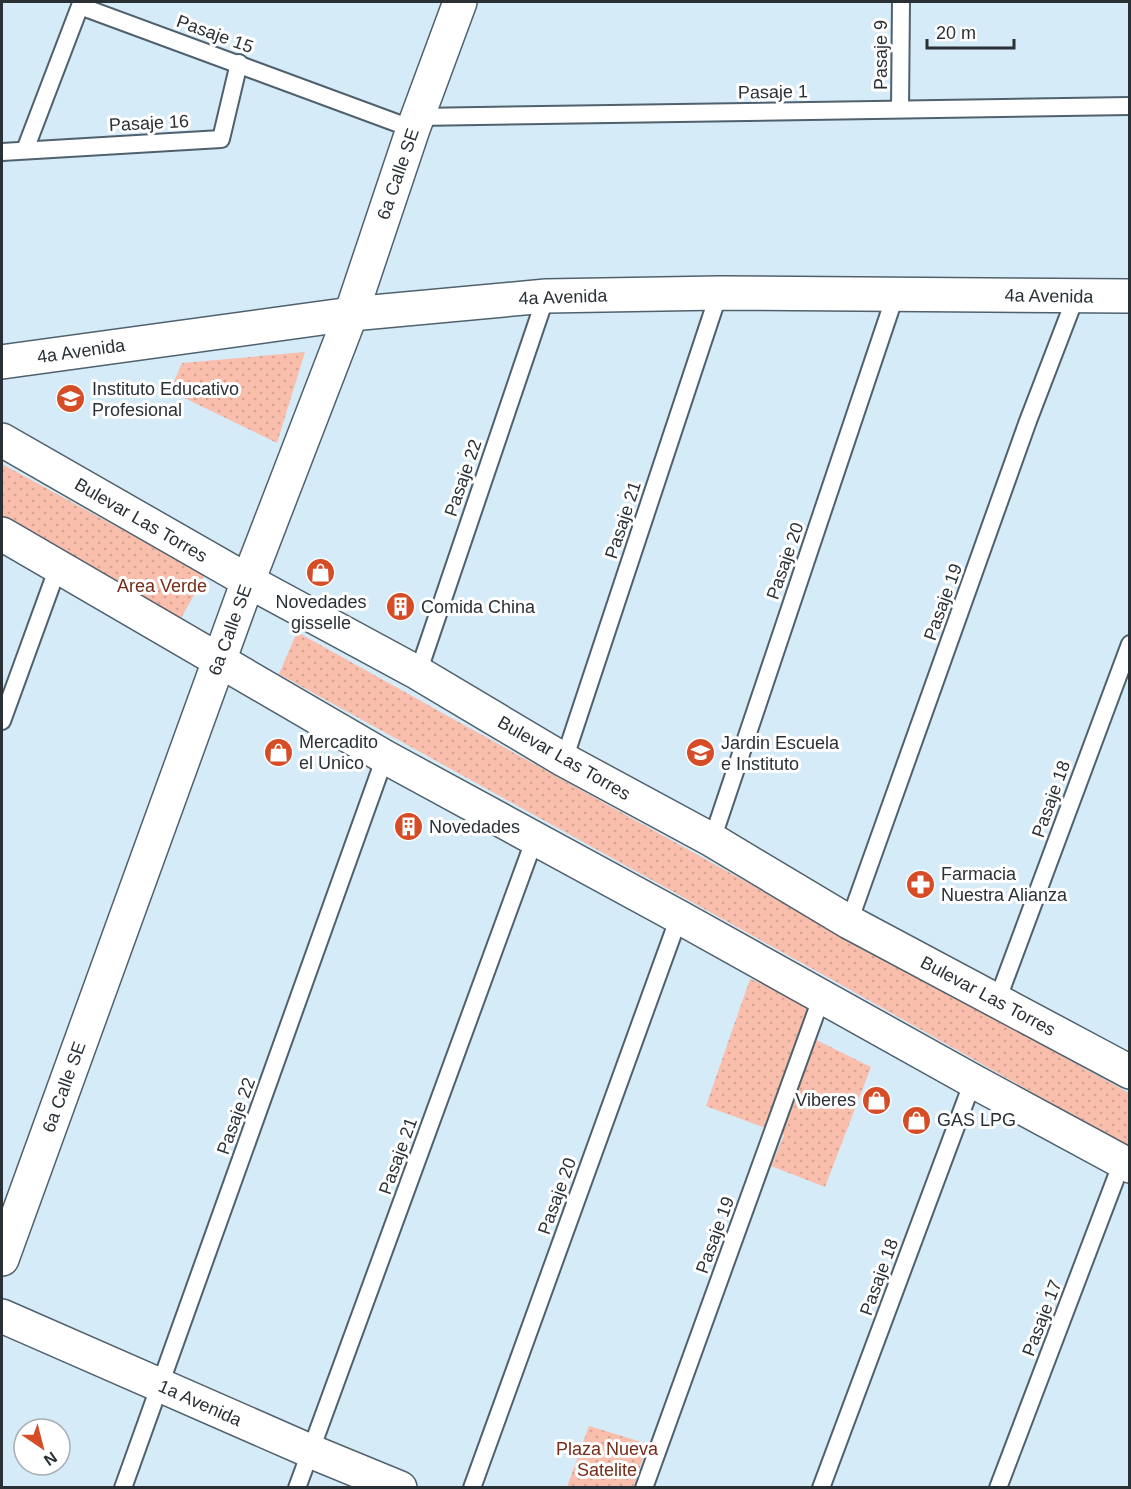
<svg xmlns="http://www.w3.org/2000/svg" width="1131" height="1489" font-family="Helvetica,sans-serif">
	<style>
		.grass { fill: url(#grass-dots) }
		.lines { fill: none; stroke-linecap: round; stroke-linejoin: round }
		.lane-casing { stroke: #4f616d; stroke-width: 20 }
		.street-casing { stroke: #4f616d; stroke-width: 36 }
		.secondary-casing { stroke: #4f616d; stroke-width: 36 }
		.lane { stroke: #fff; stroke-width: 16 }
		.street { stroke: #fff; stroke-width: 33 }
		.secondary { stroke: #fff; stroke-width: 33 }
		.labels { text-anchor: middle; stroke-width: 6; stroke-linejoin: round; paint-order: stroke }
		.street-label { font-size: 18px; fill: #293136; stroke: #fff }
		.poi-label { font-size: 18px; fill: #293136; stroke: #fff; text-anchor: start }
		.park-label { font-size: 18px; fill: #752b18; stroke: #fff }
	</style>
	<defs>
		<pattern id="grass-dots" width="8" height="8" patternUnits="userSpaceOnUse" patternTransform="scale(1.5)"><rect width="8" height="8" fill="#fabead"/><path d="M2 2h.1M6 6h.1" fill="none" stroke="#d6a495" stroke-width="1.8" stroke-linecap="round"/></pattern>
	</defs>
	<rect width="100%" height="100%" fill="#d5ebf8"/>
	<g class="grass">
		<path d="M305,352L277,443L170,391L182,363Z"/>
		<path d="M2,464L205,575L175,629L2,524Z"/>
		<path d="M297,632L802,913L1129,1093V1147L838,983L279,674Z"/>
		<path d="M750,979L811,1002L802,1033L871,1067L825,1187L771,1166L784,1135L706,1106Z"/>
		<path d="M589,1426L648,1444L633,1487H567Z"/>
	</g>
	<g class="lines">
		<defs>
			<g id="lane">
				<path d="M900,109L901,2"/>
				<path d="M417,117L1130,106"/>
				<path d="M25,150L80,6L413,129"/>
				<path d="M2,152L221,139L239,63"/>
				<path d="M418,673L546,296"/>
				<path d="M2,721L58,567"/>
				<path d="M564,760L719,293"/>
				<path d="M712,840L896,293"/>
				<path d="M849,922L1028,421L1076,296"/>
				<path d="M997,1001L1130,644"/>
				<path d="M123,1488L385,757"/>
				<path d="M297,1488L535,838"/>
				<path d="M472,1488L679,917"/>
				<path d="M644,1488L822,996"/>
				<path d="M821,1488L973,1081"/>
				<path d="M998,1488L1122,1162"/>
			</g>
			<g id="street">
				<path d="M2,362L351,314L546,296L719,293L1130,296"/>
				<path d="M2,1316L310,1451L400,1488"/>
			</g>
			<g id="secondary">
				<path d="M2,440L248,581L418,673L564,760L712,840L849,922L1130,1072"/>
				<path d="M2,534L385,757L679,917L973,1081L1130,1166"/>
				<path d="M2,1259L248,581L351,314L413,129L460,2"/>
			</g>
		</defs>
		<use href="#lane" class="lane-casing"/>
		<use href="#street" class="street-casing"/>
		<use href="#secondary" class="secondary-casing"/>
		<use href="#lane" class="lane"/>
		<use href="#street" class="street"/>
		<use href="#secondary" class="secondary"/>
	</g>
	<defs>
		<symbol id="university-disc" viewBox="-11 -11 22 22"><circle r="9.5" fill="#d54c27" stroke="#fff"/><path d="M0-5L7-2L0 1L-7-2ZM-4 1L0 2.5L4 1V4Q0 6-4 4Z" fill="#fff"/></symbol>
		<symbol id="shop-disc" viewBox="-11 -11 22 22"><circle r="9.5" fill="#d54c27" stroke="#fff"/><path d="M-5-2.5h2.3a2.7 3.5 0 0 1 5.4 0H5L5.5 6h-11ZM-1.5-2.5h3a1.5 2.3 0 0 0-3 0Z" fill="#fff"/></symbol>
		<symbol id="building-disc" viewBox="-11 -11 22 22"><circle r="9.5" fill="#d54c27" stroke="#fff"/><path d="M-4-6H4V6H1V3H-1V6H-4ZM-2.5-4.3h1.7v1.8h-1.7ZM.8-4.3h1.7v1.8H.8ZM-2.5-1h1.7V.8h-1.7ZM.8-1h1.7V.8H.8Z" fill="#fff"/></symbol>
		<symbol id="school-disc" viewBox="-11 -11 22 22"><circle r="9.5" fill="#d54c27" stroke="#fff"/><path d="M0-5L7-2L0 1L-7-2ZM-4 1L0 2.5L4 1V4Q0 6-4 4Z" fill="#fff"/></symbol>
		<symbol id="pharmacy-disc" viewBox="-11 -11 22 22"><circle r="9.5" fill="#d54c27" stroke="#fff"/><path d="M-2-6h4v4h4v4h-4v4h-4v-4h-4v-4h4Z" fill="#fff"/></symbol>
	</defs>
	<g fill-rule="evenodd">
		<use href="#university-disc" x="54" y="382" width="33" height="33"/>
		<use href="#shop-disc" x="304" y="556" width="33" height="33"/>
		<use href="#building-disc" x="384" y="590" width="33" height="33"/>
		<use href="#shop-disc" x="262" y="736" width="33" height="33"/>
		<use href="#school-disc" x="684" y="736" width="33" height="33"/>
		<use href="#building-disc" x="392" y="810" width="33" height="33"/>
		<use href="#pharmacy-disc" x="904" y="868" width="33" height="33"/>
		<use href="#shop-disc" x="860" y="1084" width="33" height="33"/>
		<use href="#shop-disc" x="900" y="1104" width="33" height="33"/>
	</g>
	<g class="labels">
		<g class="street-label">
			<text transform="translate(215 34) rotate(20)" y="6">Pasaje 15</text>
			<text transform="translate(881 55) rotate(-90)" y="6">Pasaje 9</text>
			<text transform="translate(773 92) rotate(-1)" y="6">Pasaje 1</text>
			<text transform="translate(149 123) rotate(-3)" y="6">Pasaje 16</text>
			<text transform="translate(398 174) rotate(-71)" y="6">6a Calle SE</text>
			<text transform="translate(1049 296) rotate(1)" y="6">4a Avenida</text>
			<text transform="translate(563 297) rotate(-2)" y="6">4a Avenida</text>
			<text transform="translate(81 351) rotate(-8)" y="6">4a Avenida</text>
			<text transform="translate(463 478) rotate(-71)" y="6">Pasaje 22</text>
			<text transform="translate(141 520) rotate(30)" y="6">Bulevar Las Torres</text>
			<text transform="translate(623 520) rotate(-72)" y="6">Pasaje 21</text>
			<text transform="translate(785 561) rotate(-71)" y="6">Pasaje 20</text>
			<text transform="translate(943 602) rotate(-70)" y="6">Pasaje 19</text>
			<text transform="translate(230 630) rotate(-70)" y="6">6a Calle SE</text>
			<text transform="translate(564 758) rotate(30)" y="6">Bulevar Las Torres</text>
			<text transform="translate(1051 799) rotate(-70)" y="6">Pasaje 18</text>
			<text transform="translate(988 996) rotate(28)" y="6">Bulevar Las Torres</text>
			<text transform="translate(64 1087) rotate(-70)" y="6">6a Calle SE</text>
			<text transform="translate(236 1116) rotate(-70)" y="6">Pasaje 22</text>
			<text transform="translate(398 1156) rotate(-70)" y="6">Pasaje 21</text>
			<text transform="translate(557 1196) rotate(-70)" y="6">Pasaje 20</text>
			<text transform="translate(715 1235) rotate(-70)" y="6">Pasaje 19</text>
			<text transform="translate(879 1277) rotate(-70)" y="6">Pasaje 18</text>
			<text transform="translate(1042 1318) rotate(-69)" y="6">Pasaje 17</text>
			<text transform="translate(200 1403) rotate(24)" y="6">1a Avenida</text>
		</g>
		<g class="poi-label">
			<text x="92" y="395">Instituto Educativo<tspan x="92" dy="21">Profesional</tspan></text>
			<text x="321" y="608" text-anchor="middle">Novedades<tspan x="321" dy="21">gisselle</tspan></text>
			<text x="421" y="613">Comida China</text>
			<text x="299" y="748">Mercadito<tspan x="299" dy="21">el Unico</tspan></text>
			<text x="721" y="749">Jardin Escuela<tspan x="721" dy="21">e Instituto</tspan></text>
			<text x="429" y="833">Novedades</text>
			<text x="941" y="880">Farmacia<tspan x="941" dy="21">Nuestra Alianza</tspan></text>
			<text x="856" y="1106" text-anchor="end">Viberes</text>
			<text x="937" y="1126">GAS LPG</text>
		</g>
		<g class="park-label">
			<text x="162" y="592">Area Verde</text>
			<text x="607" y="1455">Plaza Nueva<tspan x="607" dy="21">Satelite</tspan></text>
		</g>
	</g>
	<rect width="1131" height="1489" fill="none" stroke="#293136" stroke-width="6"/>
	<g transform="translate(42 1447) rotate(145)"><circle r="28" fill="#ffffff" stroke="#a9adaf" stroke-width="1.5"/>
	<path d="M0-4.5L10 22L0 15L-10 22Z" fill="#d54c27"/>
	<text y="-9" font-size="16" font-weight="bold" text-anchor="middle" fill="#293136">N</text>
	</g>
	<path d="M927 39v9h87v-9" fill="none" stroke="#293136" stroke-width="3"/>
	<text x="936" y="39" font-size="18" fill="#293136" stroke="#ffffff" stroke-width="4.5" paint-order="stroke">20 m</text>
</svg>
